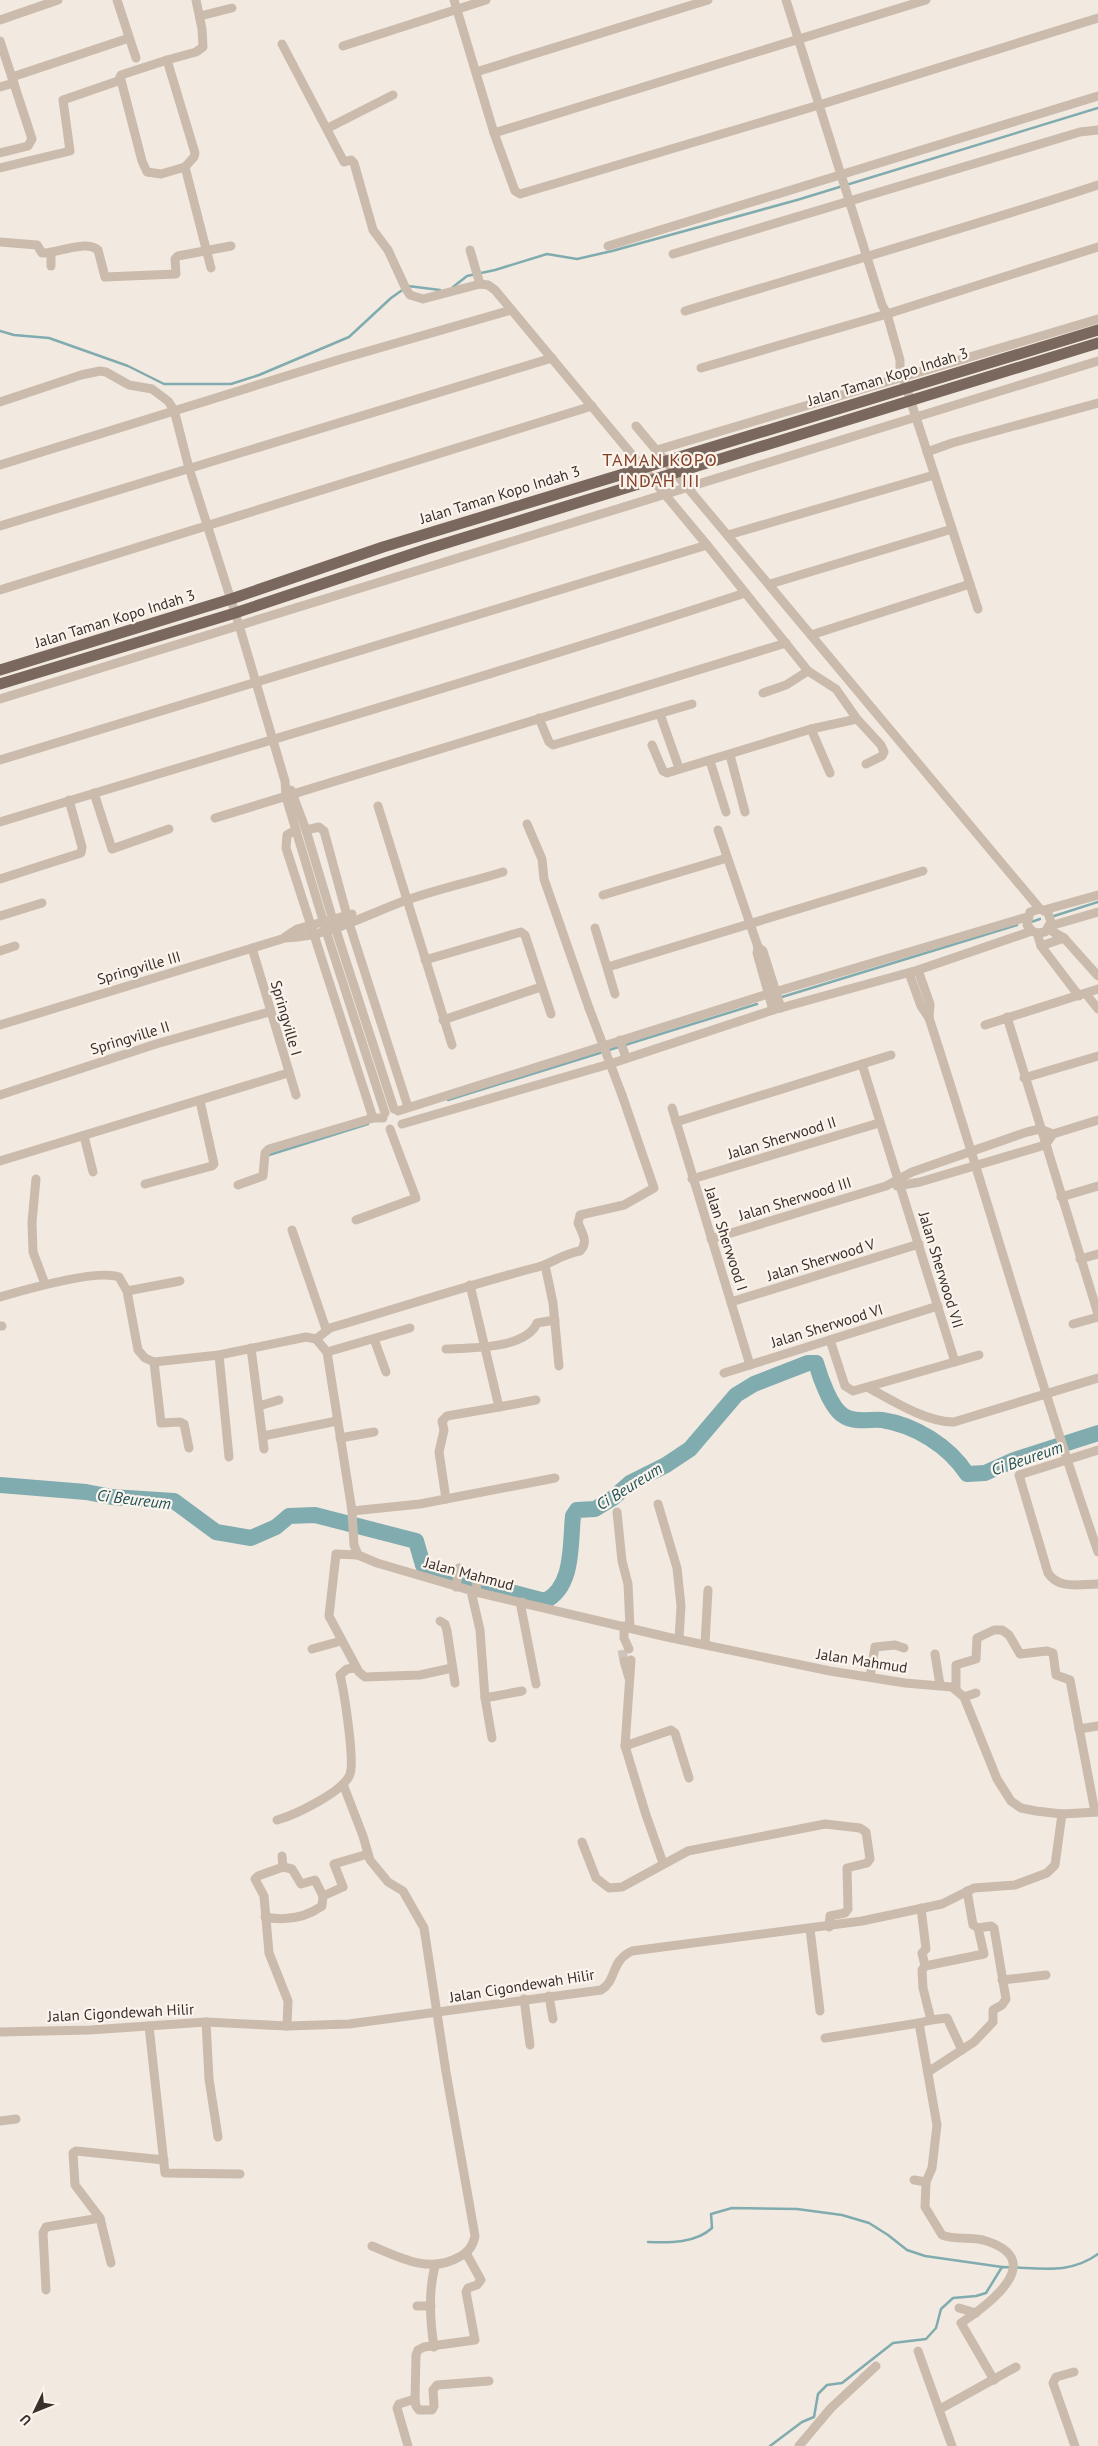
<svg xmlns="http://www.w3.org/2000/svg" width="1098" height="2446" font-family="'PT Sans',sans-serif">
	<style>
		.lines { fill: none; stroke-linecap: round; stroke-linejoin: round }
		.stream { stroke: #80abaf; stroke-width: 2.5 }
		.river { stroke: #80abaf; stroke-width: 16 }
		.minor-tunnel { stroke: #cdc5bd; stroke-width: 9; stroke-dasharray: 9 4.5; stroke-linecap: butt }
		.minor { stroke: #cbbbac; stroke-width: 9 }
		.major { stroke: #7a675d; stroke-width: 11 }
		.minor-bridge { stroke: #cbbbac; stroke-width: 9 }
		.labels { text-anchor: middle; stroke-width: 4.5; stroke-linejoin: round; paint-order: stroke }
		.street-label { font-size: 15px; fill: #39302b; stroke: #faf4ed }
		.water-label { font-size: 16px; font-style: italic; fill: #225459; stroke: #faf4ed }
		.quarter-label { font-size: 18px; letter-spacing: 1px; fill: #854027; stroke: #faf4ed }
	</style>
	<rect width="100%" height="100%" fill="#f2eae1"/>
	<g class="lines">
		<g class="stream">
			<path d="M453,287L467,276L495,270L547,254L577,259L612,251L797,200L1098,108"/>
			<path d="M0,331L14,335L49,338L128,366L164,384H231L259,375L349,337L391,298L408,286L440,290"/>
			<path d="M1054,916L1098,902"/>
			<path d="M1031,922L1040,919"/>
			<path d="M782,997L1017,925"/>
			<path d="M609,1050L757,1004"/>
			<path d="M448,1100L603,1052"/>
			<path d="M269,1155L368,1124"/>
			<path d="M648,2242C670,2243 696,2243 712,2228L711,2214L732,2208L797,2209L842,2215L869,2223L888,2235L907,2250L925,2256L1002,2267"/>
			<path d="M770,2446L802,2422L814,2417L818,2394L827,2385L842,2383L893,2343L926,2339L936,2328L941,2309L953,2298L976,2296L986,2293L1002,2267C1037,2267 1068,2276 1098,2254"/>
		</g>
		<path class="river" d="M0,1485L86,1492L112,1497L174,1501L216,1532L251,1538L276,1527L289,1516L315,1515L416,1541L423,1565L427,1570L545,1601C574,1587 570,1544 573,1516L577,1510L595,1509L613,1498L630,1483L666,1465L690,1449L736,1395L754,1384L808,1363H816C820,1377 831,1409 844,1416C855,1423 870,1419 882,1420C915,1425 949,1446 967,1474L985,1473L1014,1460L1098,1433"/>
		<path class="minor-tunnel" d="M622,1650L624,1661"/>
		<g class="minor">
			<path d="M117,0L136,58"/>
			<path d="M454,0L494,133L515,191L520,194L819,105L1098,18"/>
			<path d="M786,0L882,305L887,314L900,360V367"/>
			<path d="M200,16L232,8"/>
			<path d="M0,20L58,0"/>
			<path d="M0,41L32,139L28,146L0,153"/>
			<path d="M282,44L344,162L351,160L354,163L373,230L388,250L406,289L410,295L423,299L480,284L488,285L495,290L707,545L808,671L836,689L857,719L881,745L884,752L882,756L866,764"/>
			<path d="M343,46L486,0"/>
			<path d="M476,72L708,0"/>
			<path d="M12,77L129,38"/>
			<path d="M119,80L121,75L167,60"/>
			<path d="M0,87L14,83"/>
			<path d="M328,128L393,95"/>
			<path d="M494,133L926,0"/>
			<path d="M185,167L194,157L195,153L167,60L196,52L203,47L202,29L196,0"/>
			<path d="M0,168L70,151L63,100L121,80L142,161L147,172L161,174L185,167L211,268"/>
			<path d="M0,242L37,245L42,253H45C60,252 86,240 98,250L105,277L176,274L175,259L178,256L231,246"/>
			<path d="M608,246L1098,96"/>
			<path d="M470,250L480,284"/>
			<path d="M51,253V266"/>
			<path d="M673,254L1080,132L1098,130"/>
			<path d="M685,311C823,269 961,230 1098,185"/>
			<path d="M701,368L887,314L1098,247"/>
			<path d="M901,371L978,609"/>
			<path d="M0,402L81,375L100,371L106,372L129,385L152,389L168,401L174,410L189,468L239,625L285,781L286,797L328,937L385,1113"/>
			<path d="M636,426L1040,909"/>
			<path d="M657,450L1098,319"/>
			<path d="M927,452L952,443L1098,403"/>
			<path d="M0,465L341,359L511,310"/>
			<path d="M0,526L552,358"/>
			<path d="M728,535L934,475"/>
			<path d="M770,584L952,529"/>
			<path d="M0,590L592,406"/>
			<path d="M811,635L970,584"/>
			<path d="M763,693L786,685L808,671"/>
			<path d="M0,699L1098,361"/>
			<path d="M660,714L679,768"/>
			<path d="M539,718L549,742L553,745L692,704"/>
			<path d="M811,729L830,773"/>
			<path d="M652,745L663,771L667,773L811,729L857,719"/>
			<path d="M730,755L745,812"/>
			<path d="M0,760L707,545"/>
			<path d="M710,761L726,812"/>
			<path d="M291,790L306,830L335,927L394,1109"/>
			<path d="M94,793L112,849L169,829"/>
			<path d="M378,806L452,1045"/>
			<path d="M215,818L786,643"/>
			<path d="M0,822C248,746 498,674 745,593"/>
			<path d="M527,824L542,859L544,879L589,1008"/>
			<path d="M296,830L287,835L286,848L373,1118"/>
			<path d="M306,830L319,827L324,831L349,923L408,1107"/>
			<path d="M718,830L758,947L763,951L781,1008"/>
			<path d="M0,879L81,853L82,847L69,800"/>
			<path d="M603,895L727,858"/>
			<path d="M1044,910L1098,895"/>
			<path d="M0,916L42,903"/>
			<path d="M1050,926L1098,912"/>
			<path d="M595,928L615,994"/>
			<path d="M1048,929L1064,938L1098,976"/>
			<path d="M1037,933L1045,932L1051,922L1048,913L1040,909L1030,912L1027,925L1032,931L1037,933L1041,946L1079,996"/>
			<path d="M285,937L297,929L352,914"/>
			<path d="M1041,946L1064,938"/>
			<path d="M758,947L757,953L773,1010"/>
			<path d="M252,948L296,1095"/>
			<path d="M0,951L15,946"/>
			<path d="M425,960L521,932L525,935L551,1014"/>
			<path d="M608,967L923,871"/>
			<path d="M909,973L921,1006L929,1018L930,1004L918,970"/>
			<path d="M1086,994L1098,1009"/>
			<path d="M1007,1017L1098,1314"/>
			<path d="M929,1018C987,1196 1037,1376 1098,1552"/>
			<path d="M443,1020L541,987"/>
			<path d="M0,1025L285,938C327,937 366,915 404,901C437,889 471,882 503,872"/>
			<path d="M985,1025L1098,989"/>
			<path d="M620,1040L626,1058"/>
			<path d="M862,1064L955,1362"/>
			<path d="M1024,1078L1098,1056"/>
			<path d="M0,1095L156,1044L269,1012"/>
			<path d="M672,1108L750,1365"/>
			<path d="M398,1111L768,994L1027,917"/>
			<path d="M676,1122L891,1055"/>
			<path d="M402,1124L613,1063L773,1010L918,970L1032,931"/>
			<path d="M84,1136L93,1172"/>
			<path d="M0,1161L288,1073"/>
			<path d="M36,1179L32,1222L33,1252L45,1284"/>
			<path d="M692,1179L879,1123"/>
			<path d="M145,1184L212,1166L214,1164L200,1101"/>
			<path d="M238,1185L263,1176L265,1153L269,1149L373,1118H383"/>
			<path d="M897,1186L920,1182L1045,1145L1053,1134L1098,1120"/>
			<path d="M1061,1197L1098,1186"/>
			<path d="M356,1220L416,1198L390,1129"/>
			<path d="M292,1230L326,1329"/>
			<path d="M711,1239L886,1186L912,1172L1027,1132L1040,1129L1053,1134"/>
			<path d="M1080,1259L1098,1254"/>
			<path d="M545,1265L553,1303L559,1366"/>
			<path d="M127,1291L180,1281"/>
			<path d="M0,1297C24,1290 97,1269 119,1277L127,1291L138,1350L145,1358L154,1362L219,1355L306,1337L316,1339L327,1352L352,1511L354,1545L358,1555L377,1563L476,1592L667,1637L830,1671L905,1683L952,1687L964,1697L997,1779L1011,1801L1021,1808L1036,1811L1062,1814L1098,1812"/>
			<path d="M731,1302L919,1244"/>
			<path d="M1073,1324L1098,1317"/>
			<path d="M0,1326H2"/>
			<path d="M316,1339L330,1328C399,1308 468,1285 538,1267C552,1263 565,1253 580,1251C589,1242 582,1233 578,1223L580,1215L624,1205L654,1188L622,1095"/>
			<path d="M374,1339L386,1372"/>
			<path d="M830,1340L845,1386L853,1391L979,1355"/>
			<path d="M251,1348L264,1449"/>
			<path d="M446,1349C471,1348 526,1349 537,1323L555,1320"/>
			<path d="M327,1352L410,1328"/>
			<path d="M219,1355L229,1457"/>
			<path d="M154,1362L161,1423L180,1422L184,1424L189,1448"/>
			<path d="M724,1373L938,1306"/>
			<path d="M869,1388C891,1400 928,1423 954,1422L1098,1378"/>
			<path d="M259,1406L279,1400"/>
			<path d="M499,1407L536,1400"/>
			<path d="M263,1436L337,1421"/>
			<path d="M340,1438L374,1432"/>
			<path d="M1098,1450L1019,1475L1048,1573C1059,1590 1080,1584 1098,1584"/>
			<path d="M446,1499L439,1452L444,1430L442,1421L447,1416L499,1407L470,1285"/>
			<path d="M658,1504L677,1568L681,1606L679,1639"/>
			<path d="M352,1511L420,1504L555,1478"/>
			<path d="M617,1512L622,1561L628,1584L630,1628"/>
			<path d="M358,1555L336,1554L329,1616L359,1672L365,1677L420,1675L452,1668"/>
			<path d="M456,1587L459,1568"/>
			<path d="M471,1591L480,1630L485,1698L492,1738"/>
			<path d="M476,1592L477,1580"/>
			<path d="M522,1602L521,1607L536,1684"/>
			<path d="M440,1621L445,1624L447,1631L455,1683"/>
			<path d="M624,1626V1638L629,1649"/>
			<path d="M705,1644L708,1590"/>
			<path d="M312,1649L341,1641"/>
			<path d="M935,1654L940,1685"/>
			<path d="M631,1660L625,1746L646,1815L663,1863"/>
			<path d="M624,1661L629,1678"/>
			<path d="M870,1677L875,1647L895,1645L904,1648"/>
			<path d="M956,1688V1665L976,1659L977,1638L994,1630H1002L1009,1635L1020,1654L1047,1651L1053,1653L1056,1675L1070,1680L1095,1812"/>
			<path d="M964,1697L976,1693"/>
			<path d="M485,1698L522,1691"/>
			<path d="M1079,1729L1098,1726"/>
			<path d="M625,1746L671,1730L675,1733L689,1778"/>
			<path d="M343,1784L363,1836L370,1860L388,1882L403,1891L424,1928L446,2072L475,2236C473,2246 468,2253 459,2257C430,2274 400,2258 372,2246"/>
			<path d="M277,1820C295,1815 345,1791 350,1774C355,1761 344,1691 340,1675L347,1669L356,1668"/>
			<path d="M582,1842L596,1878L609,1888L622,1887L688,1851L825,1824L860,1828L866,1832L870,1859L867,1863L847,1868L848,1909L845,1913L830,1916L829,1927"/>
			<path d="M282,1856L283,1867"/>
			<path d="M921,1908L926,1949L922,1953L925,1966L922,1970L923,1988L931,2020L919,2023L937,2125L932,2168L926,2182L925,2207L942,2235C953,2240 970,2237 983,2240C1049,2259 991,2303 961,2323L994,2380"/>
			<path d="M265,1917C285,1921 305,1918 322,1906L323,1896"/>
			<path d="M810,1929L820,2011"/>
			<path d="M925,1966L984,1954L978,1928"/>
			<path d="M1002,1980L1046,1975"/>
			<path d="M549,1996L553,2019"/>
			<path d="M524,1999L530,2045"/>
			<path d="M931,2020L947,2018L962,2050"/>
			<path d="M206,2022L209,2079L218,2137"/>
			<path d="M149,2026L165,2173L240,2174"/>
			<path d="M287,2026L288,2001L269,1953L264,1896L255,1879L258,1876L283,1867L292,1869L301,1884L315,1880L323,1896L343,1887L334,1864L368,1854"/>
			<path d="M0,2032L90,2030L206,2022L287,2026L349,2024L601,1990C617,1981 610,1961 632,1951L862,1921L942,1904L974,1888L1015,1885L1047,1873L1055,1865L1062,1814"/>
			<path d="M825,2038L919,2023"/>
			<path d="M928,2072L974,2042L993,2022V2010L1002,2005L1006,1999L994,1928L991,1926L978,1928L973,1925L967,1891"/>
			<path d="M0,2121L16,2119"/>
			<path d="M914,2180L926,2182"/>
			<path d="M111,2263L100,2218L75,2185L73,2153L76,2151L164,2160"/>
			<path d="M46,2290L43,2233L46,2227L100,2218"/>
			<path d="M417,2306H431"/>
			<path d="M959,2308L976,2313"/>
			<path d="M434,2347C430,2321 428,2292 435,2266"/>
			<path d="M918,2351L952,2446"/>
			<path d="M1074,2372L1056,2377L1053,2383L1075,2446"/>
			<path d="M415,2399L416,2406L419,2410H432L434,2406L433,2390L437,2385L489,2381"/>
			<path d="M940,2409L1016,2367"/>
			<path d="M408,2446L397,2408L399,2404L415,2399L416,2355L418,2350L424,2347L475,2340L466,2292L468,2288L477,2285L481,2280L466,2253"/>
			<path d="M799,2446L831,2408L876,2366"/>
		</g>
		<g class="major">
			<path d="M0,670L231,599L383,547L1098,330"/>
			<path d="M0,684L235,613L427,549L1098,343"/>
		</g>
		<path class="minor-bridge" d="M589,1008L622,1095"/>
	</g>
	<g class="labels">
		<g class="street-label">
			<text transform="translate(888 377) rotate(-17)" y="5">Jalan Taman Kopo Indah 3</text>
			<text transform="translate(500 495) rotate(-17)" y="5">Jalan Taman Kopo Indah 3</text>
			<text transform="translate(115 619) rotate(-17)" y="5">Jalan Taman Kopo Indah 3</text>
			<text transform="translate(139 968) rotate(-16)" y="5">Springville III</text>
			<text transform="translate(286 1018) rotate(74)" y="5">Springville I</text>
			<text transform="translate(130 1038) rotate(-17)" y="5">Springville II</text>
			<text transform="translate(782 1138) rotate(-17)" y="5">Jalan Sherwood II</text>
			<text transform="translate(795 1199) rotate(-17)" y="5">Jalan Sherwood III</text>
			<text transform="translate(726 1239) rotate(72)" y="5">Jalan Sherwood I</text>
			<text transform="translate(821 1260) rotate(-17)" y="5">Jalan Sherwood V</text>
			<text transform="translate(941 1270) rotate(73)" y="5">Jalan Sherwood VII</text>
			<text transform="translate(827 1326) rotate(-17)" y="5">Jalan Sherwood VI</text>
			<text transform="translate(469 1574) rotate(15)" y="5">Jalan Mahmud</text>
			<text transform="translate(862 1661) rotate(9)" y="5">Jalan Mahmud</text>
			<text transform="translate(522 1986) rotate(-9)" y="5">Jalan Cigondewah Hilir</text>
			<text transform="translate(121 2013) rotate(-3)" y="5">Jalan Cigondewah Hilir</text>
		</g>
		<g class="water-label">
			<text transform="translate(1027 1458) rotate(-19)" y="6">Ci Beureum</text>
			<text transform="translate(629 1486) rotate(-32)" y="6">Ci Beureum</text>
			<text transform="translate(134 1499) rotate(7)" y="6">Ci Beureum</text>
		</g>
		<g class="quarter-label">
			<text x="660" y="466">TAMAN KOPO<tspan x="660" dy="21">INDAH III</tspan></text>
		</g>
	</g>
	<g transform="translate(35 2411) rotate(227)" stroke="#faf4ed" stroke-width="4" paint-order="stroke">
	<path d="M0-4L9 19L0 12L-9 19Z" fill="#39302b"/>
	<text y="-8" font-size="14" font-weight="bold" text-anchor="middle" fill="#39302b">U</text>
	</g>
</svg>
